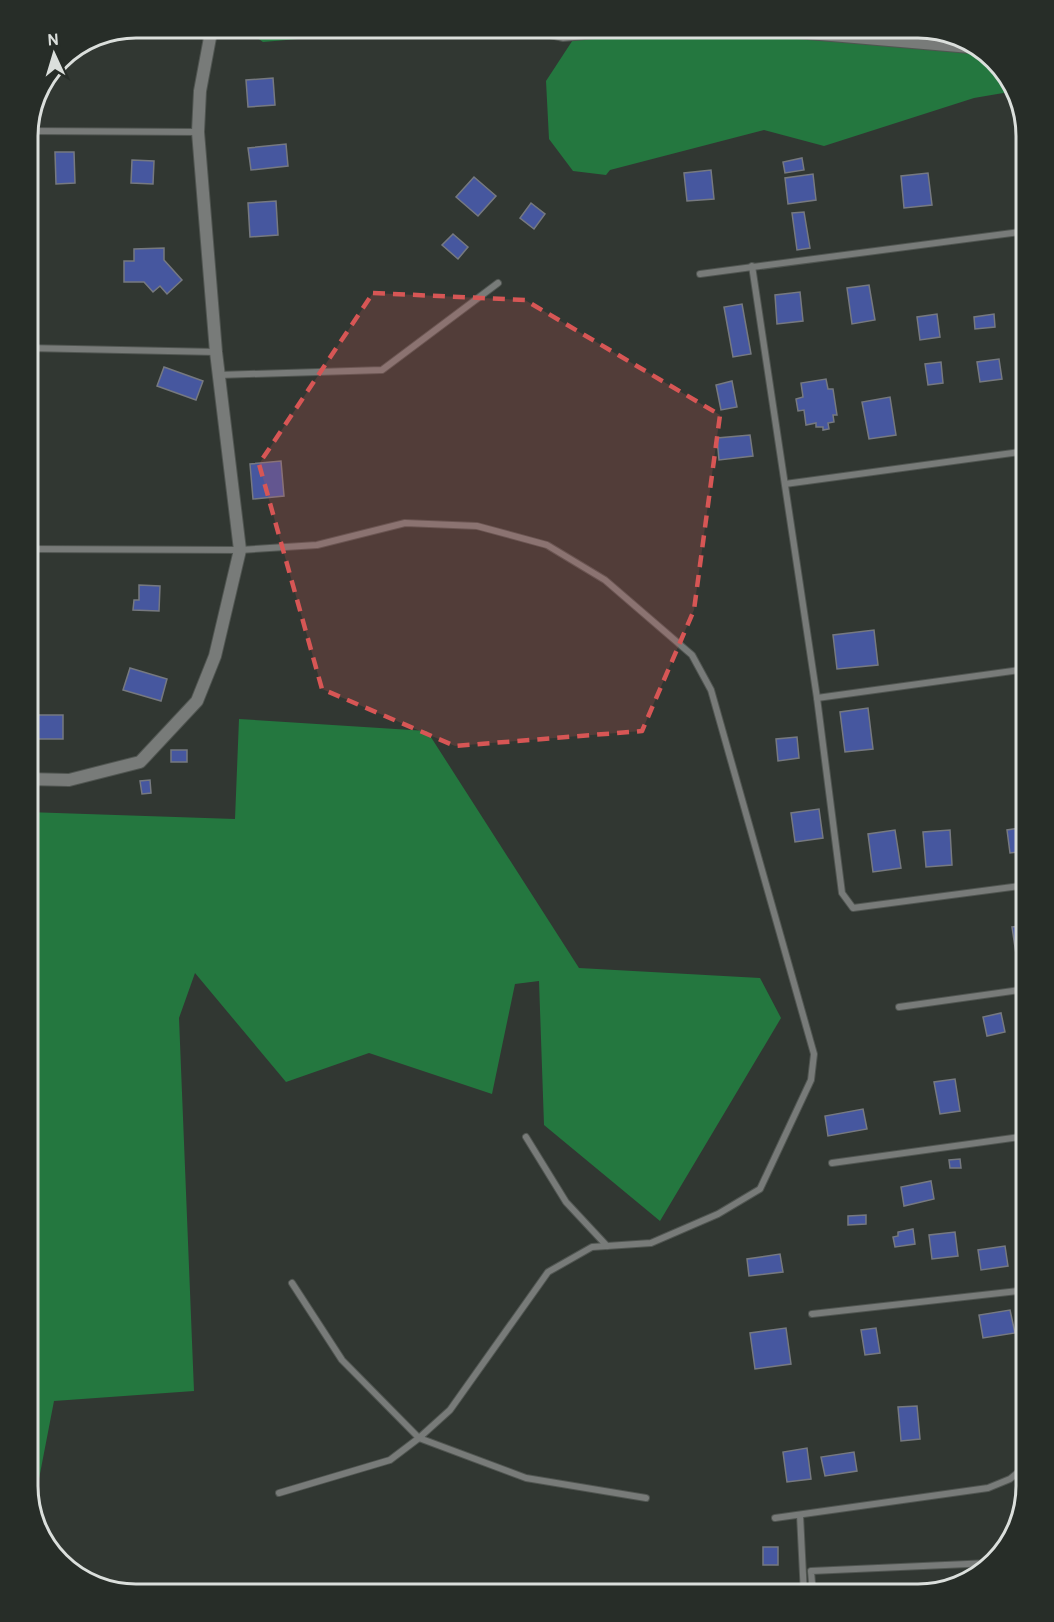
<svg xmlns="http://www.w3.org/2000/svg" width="1054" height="1622" font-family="Overpass,sans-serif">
<rect width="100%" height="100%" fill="#313732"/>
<g fill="#24773f">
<path d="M 241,27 L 438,27 L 263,42 Z"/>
<path d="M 578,27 L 925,27 L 979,45 L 1013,82 L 1015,91 L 974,98 L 824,146 L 764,130 L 610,170 L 606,175 L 573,171 L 549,139 L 546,81 L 580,29 Z"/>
<path d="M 239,719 L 427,731 L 579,968 L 760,978 L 781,1018 L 660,1221 L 544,1125 L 539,981 L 515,984 L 492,1094 L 369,1053 L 286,1082 L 195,973 L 179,1018 L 194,1391 L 54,1401 L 33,1510 L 27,1487 L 27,812 L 235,819 Z"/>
</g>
<g fill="#46579f" stroke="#767980" stroke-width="1.5">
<path d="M 273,78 L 275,105 L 248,107 L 246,80 Z"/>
<path d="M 286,144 L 288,166 L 251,170 L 248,148 Z"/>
<path d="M 37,147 L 38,172 L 27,172 L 27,148 Z"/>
<path d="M 55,152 L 74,152 L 75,183 L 56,184 Z"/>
<path d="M 802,158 L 804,170 L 785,173 L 783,162 Z"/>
<path d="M 132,160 L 154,161 L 153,184 L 131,183 Z"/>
<path d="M 711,170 L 714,199 L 687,201 L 684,173 Z"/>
<path d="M 928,173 L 932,205 L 904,208 L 901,176 Z"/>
<path d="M 813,174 L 816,200 L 788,204 L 785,178 Z"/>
<path d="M 474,177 L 496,196 L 478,216 L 456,197 Z"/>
<path d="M 276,201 L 278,235 L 250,237 L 248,203 Z"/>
<path d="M 531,203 L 545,214 L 534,229 L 520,218 Z"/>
<path d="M 804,212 L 810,248 L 797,250 L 792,213 Z"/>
<path d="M 453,234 L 468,247 L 458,259 L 442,245 Z"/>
<path d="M 164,248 L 164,260 L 182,280 L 167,294 L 160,286 L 153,292 L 144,282 L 124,282 L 124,261 L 134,261 L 134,249 Z"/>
<path d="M 869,285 L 875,320 L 852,324 L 847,288 Z"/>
<path d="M 800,292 L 803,321 L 777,324 L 775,295 Z"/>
<path d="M 742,304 L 751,354 L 733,357 L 724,307 Z"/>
<path d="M 1027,305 L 1027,328 L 1022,328 L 1019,306 Z"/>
<path d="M 937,314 L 940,337 L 920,340 L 917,317 Z"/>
<path d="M 994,314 L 995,327 L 975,329 L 974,317 Z"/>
<path d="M 999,359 L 1002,379 L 980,382 L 977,362 Z"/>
<path d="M 941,362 L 943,383 L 928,385 L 925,364 Z"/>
<path d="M 164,367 L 203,381 L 196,400 L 157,386 Z"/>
<path d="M 34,371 L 35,393 L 27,394 L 27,372 Z"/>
<path d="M 826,379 L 828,389 L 833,389 L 837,415 L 833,415 L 834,422 L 828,423 L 829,429 L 823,430 L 823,427 L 816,427 L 816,423 L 806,425 L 804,410 L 798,411 L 796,399 L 803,397 L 801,383 Z"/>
<path d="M 732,381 L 737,407 L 721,410 L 716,385 Z"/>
<path d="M 890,397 L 896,435 L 869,439 L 862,402 Z"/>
<path d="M 750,435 L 753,456 L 719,460 L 717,438 Z"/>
<rect x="27" y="459" width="5" height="29"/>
<path d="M 281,461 L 284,496 L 253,499 L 250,464 Z"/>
<path d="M 139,585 L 160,586 L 159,611 L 133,610 L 134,600 L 139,600 Z"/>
<path d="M 874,630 L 878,665 L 837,669 L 833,635 Z"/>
<path d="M 130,668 L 167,679 L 161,701 L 123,690 Z"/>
<path d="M 868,708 L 873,749 L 845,752 L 840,712 Z"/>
<path d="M 37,715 L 63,715 L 63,739 L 38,739 Z"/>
<path d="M 797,737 L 799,758 L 778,761 L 776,739 Z"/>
<rect x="171" y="750" width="16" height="12"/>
<path d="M 150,780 L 151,793 L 142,794 L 140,781 Z"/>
<path d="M 819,809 L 823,838 L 795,842 L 791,813 Z"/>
<path d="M 1027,827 L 1027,851 L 1010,853 L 1007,830 Z"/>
<path d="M 895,830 L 901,868 L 873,872 L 868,834 Z"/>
<path d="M 950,830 L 952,865 L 926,867 L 923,832 Z"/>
<path d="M 1027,925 L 1027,953 L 1016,954 L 1012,927 Z"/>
<path d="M 1001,1013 L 1005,1032 L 987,1036 L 983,1017 Z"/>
<path d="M 955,1079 L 960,1111 L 940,1114 L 934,1082 Z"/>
<path d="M 863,1109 L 867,1129 L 828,1136 L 825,1116 Z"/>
<path d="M 960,1159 L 961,1168 L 950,1168 L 949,1160 Z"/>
<path d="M 931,1181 L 934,1199 L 904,1206 L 901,1187 Z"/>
<path d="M 866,1215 L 866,1224 L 848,1225 L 848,1216 Z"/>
<path d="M 913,1229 L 915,1244 L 895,1247 L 893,1237 L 898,1236 L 898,1232 Z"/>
<path d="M 955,1232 L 958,1256 L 932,1259 L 929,1235 Z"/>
<path d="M 1005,1246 L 1008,1266 L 981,1270 L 978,1250 Z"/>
<path d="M 780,1254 L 783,1272 L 749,1276 L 747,1259 Z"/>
<path d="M 1010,1310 L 1015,1333 L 983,1338 L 979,1315 Z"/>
<path d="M 786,1328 L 791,1364 L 755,1369 L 750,1333 Z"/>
<path d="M 876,1328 L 880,1353 L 865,1355 L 861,1330 Z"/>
<path d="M 917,1406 L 920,1439 L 901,1441 L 898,1407 Z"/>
<path d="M 807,1448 L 811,1479 L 787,1482 L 783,1452 Z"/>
<path d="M 854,1452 L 857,1471 L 825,1476 L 821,1457 Z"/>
<rect x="763" y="1547" width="15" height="18"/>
</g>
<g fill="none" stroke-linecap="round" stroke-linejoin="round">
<defs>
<g id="service">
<path d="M 27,131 L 198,132"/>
<path d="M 752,266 L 817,698 L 842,893 L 853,908 L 1027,885"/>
<path d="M 700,274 L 1027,231"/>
<path d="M 27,348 L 216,352"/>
<path d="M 219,375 L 382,370 L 498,283"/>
<path d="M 785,484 L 1027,451"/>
<path d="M 27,549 L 240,550 L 317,545 L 405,523 L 477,526 L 547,545 L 605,580 L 692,655 L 711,690 L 814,1054 L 811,1080 L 760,1189 L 718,1214 L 651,1243 L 592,1247 L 548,1272 L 450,1410 L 419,1438 L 390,1460 L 279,1493"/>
<path d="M 817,698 L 1027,669"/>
<path d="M 899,1007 L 1027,989"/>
<path d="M 526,1137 L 566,1202 L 607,1246"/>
<path d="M 832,1163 L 1027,1136"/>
<path d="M 292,1283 L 342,1360 L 419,1438 L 526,1478 L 646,1498"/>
<path d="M 812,1314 L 1027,1290"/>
<path d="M 800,1515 L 804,1595"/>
<path d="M 775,1518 L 988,1488 L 1010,1479 L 1027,1465"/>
<path d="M 813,1595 L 811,1571 L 990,1563"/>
</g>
<g id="minor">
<path d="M 529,27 L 563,35 L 648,27"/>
<path d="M 694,27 L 785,31 L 982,48"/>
<path d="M 27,779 L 69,780 L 140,762 L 197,701 L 215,656 L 240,550 L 216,352 L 198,132 L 200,91 L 212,27"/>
</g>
</defs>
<use href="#service" stroke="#505551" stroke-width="8"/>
<use href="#minor" stroke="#505551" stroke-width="14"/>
<use href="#service" stroke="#787b79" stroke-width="6"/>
<use href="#minor" stroke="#787b79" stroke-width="12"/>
</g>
<path fill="#d75655" fill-opacity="0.2" stroke="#d75655" stroke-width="4.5" stroke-dasharray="12 8" stroke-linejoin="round" d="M 373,293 L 525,300 L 720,415 L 694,610 L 642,731 L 455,746 L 322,689 L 259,464 Z"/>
<path d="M0 0H1054V1622H0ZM136 38H918A98 98 0 0 1 1016 136V1486A98 98 0 0 1 918 1584H136A98 98 0 0 1 38 1486V136A98 98 0 0 1 136 38Z" fill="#272d28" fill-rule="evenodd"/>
<path fill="none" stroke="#dbdfdc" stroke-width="3" d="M136 38H918A98 98 0 0 1 1016 136V1486A98 98 0 0 1 918 1584H136A98 98 0 0 1 38 1486V136A98 98 0 0 1 136 38Z"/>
<g transform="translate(54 54) rotate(356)" stroke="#272d28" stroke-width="4.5" paint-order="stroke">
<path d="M0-4.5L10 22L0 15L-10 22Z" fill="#dbdfdc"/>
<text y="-9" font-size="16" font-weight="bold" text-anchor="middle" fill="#dbdfdc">N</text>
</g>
</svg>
